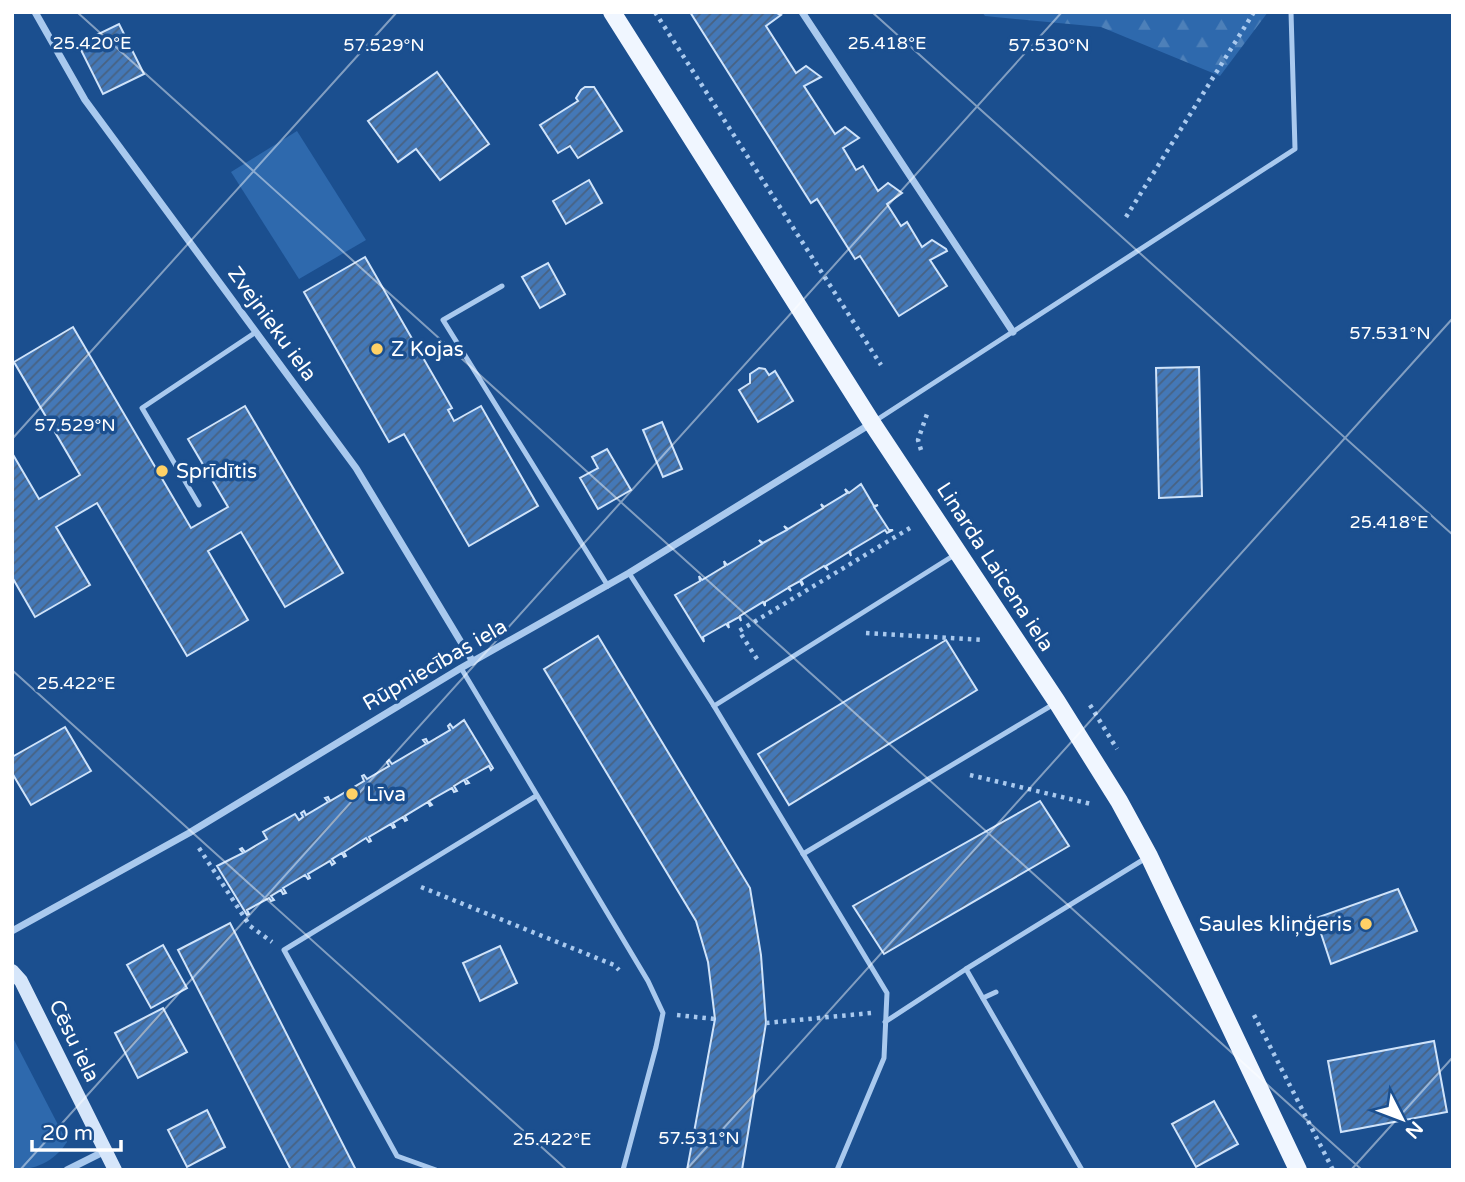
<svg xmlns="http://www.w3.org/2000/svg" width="1465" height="1182" font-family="'Varela Round',sans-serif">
<defs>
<pattern id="forest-firs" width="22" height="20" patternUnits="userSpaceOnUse" patternTransform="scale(1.75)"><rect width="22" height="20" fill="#2e69ad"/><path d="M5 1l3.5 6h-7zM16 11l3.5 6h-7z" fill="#4d80b9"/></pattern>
<pattern id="building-hatch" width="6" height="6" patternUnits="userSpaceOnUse" patternTransform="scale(1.75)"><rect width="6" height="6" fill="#4478b7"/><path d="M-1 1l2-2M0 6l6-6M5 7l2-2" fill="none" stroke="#486282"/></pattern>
</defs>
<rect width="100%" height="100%" fill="#1b4f8f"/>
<g fill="#2e69ad">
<path d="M 297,131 L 366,240 L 299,279 L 231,172 Z"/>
<path d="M 12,1036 L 67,1142 C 54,1162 35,1170 12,1170 Z"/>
</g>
<path fill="url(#forest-firs)" d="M 982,12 L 1268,12 L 1220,76 L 1101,27 L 985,16 Z"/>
<g fill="url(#building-hatch)" stroke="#cfe3fa" stroke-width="2">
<path d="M 690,12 L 775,12 L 781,15 L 766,26 L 796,73 L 806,66 L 821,77 L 804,86 L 835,134 L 845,127 L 859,138 L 843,148 L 856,170 L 863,166 L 878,191 L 888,183 L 902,193 L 887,204 L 901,226 L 907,222 L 922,247 L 932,240 L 946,249 L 947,251 L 930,260 L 947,286 L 899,316 L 860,256 L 855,259 L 817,199 L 811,203 Z"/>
<path d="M 119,24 L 144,74 L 103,94 L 78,44 Z"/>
<path d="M 437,72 L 489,144 L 440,180 L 416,149 L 398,162 L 368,121 Z"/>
<path d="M 585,87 L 594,87 L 622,131 L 578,158 L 570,146 L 558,153 L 540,125 L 578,101 L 576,98 L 581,90 Z"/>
<path d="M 589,180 L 602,203 L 566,224 L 553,201 Z"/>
<path d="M 365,257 L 452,408 L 448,410 L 454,421 L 481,406 L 538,506 L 469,546 L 404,434 L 389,442 L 304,292 Z"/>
<path d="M 548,263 L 565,294 L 540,308 L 522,277 Z"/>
<path d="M 73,327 L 191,528 L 228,507 L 188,439 L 245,406 L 343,573 L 285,607 L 241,532 L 208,551 L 248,620 L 187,656 L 97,503 L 56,527 L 90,585 L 35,617 L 12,577 L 12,453 L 39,499 L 80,475 L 14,362 Z"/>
<path d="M 1199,367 L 1202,496 L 1159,498 L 1156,368 Z"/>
<path d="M 759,368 L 765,369 L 769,375 L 775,371 L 793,401 L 758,422 L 739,390 L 750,383 L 750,374 Z"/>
<path d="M 662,422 L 682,469 L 663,477 L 643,430 Z"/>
<path d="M 607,449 L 631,490 L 598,509 L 580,478 L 598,468 L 592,457 Z"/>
<path d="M 861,484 L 874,506 L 878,505 L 874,507 L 889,530 L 893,530 L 887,533 L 885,530 L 850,551 L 851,556 L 849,552 L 826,566 L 828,570 L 824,566 L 801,580 L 803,584 L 802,585 L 800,581 L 789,587 L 791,591 L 788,588 L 765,602 L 765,606 L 763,602 L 740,616 L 741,621 L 739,617 L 728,623 L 729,628 L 726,624 L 703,637 L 704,642 L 675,595 L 700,581 L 699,576 L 702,580 L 725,566 L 724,561 L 727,565 L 762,544 L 759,540 L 763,543 L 787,530 L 784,526 L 788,529 L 823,508 L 821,504 L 824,507 L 847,493 L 845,489 L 849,493 Z"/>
<path d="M 598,636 L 750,888 L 761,955 L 766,1023 L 742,1170 L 687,1170 L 715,1019 L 708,962 L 696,921 L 544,669 Z"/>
<path d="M 946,640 L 977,690 L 789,805 L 758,754 Z"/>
<path d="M 464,720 L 493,768 L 491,770 L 489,766 L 466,779 L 469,783 L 466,784 L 464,780 L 454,786 L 457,791 L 454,792 L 452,788 L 429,801 L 432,805 L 430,806 L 428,802 L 405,816 L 407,820 L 405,821 L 403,817 L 393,823 L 395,827 L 393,828 L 391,824 L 369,837 L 371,841 L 369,842 L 366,838 L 344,852 L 346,856 L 344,857 L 342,853 L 332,859 L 335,863 L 332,865 L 330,861 L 308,874 L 310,878 L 308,879 L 305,875 L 283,888 L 286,893 L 283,894 L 281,890 L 271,896 L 274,900 L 271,901 L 269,898 L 247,910 L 249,914 L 247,915 L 217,866 L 243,853 L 240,849 L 242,848 L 245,852 L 267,839 L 263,832 L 295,814 L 299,820 L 303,817 L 301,813 L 304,811 L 306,815 L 328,802 L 325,798 L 328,797 L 330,801 L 364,781 L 362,776 L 364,775 L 367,779 L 389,766 L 387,762 L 389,760 L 392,764 L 426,744 L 423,740 L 426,739 L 428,743 L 450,730 L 448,726 L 450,724 L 453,728 Z"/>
<path d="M 65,727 L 91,771 L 31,805 L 12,773 L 12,757 Z"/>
<path d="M 1040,801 L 1069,846 L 884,954 L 853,906 Z"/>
<path d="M 1398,889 L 1417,931 L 1331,964 L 1316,918 Z"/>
<path d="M 230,923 L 356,1170 L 291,1170 L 178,950 Z"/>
<path d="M 163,945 L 187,988 L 151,1008 L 127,965 Z"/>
<path d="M 500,946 L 517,983 L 480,1001 L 463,963 Z"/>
<path d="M 163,1008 L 187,1052 L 138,1078 L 115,1033 Z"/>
<path d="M 1434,1041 L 1447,1112 L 1341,1132 L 1328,1061 Z"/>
<path d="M 1214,1101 L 1238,1144 L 1196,1167 L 1172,1124 Z"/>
<path d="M 207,1110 L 225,1147 L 187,1167 L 168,1130 Z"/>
</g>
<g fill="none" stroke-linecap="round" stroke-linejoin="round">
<g stroke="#a9c9ee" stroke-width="4.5" stroke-dasharray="3.5 5" stroke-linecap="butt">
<path d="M 655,12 L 881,365"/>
<path d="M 1126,217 L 1254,12"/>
<path d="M 921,450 L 918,440 L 927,414 L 925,410"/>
<path d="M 866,633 L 984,640"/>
<path d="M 757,659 L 739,631 L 910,528"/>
<path d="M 1090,705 L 1117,749"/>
<path d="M 970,775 L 1091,804"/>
<path d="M 199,848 L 250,926 L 272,942"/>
<path d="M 421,887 L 614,965 L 619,970"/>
<path d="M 677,1015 L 715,1019"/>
<path d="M 1254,1015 L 1333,1170"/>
<path d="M 766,1023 L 871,1013"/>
</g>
<g stroke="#a9c9ee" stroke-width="5">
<path d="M 502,286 L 443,320 L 608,586"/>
<path d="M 875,421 L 1295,149 L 1291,12"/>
<path d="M 199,505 L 142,408 L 256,332"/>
<path d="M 629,573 L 714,706 L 887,993 L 884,1058 L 837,1170"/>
<path d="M 461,668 L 648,981 L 663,1013 L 656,1047 L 623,1170"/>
<path d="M 714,706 L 956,554"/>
<path d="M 803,854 L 1054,704"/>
<path d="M 966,969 L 1082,1170"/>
<path d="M 983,998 L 996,992"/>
<path d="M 885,1022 L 966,969 L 1146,858"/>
<path d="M 436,1170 L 397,1156 L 284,950 L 536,796"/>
</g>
<g stroke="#a9c9ee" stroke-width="7">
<path d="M 35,12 L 85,100 L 356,468 L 473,662"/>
<path d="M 802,12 L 1013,332"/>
<path d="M 12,931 L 189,833 L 461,668 L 629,573 L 872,423"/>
<path d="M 67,1170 L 105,1151"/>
</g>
<path stroke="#d6e6fa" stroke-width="14" d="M 12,971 L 21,981 L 115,1170"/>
<path stroke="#f0f6ff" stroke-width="18" d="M 612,12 L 872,423 L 1057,702 L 1119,801 L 1149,856 L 1298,1170"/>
</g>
<path fill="none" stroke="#fff" stroke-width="2" stroke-opacity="0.45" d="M 77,12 L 1362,1170M 872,12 L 1453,535M 12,439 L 397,12M 12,670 L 567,1170M 20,1170 L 1062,12M 686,1170 L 1453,318M 1351,1170 L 1453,1057"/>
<g fill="#ffd166" stroke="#1b4f8f" stroke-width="2.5">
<circle cx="377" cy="349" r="7"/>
<circle cx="162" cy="471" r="7"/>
<circle cx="352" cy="794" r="7"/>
<circle cx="1366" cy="924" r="7"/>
</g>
<g text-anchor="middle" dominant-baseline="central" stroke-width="7" stroke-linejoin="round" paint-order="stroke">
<g font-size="21" fill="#fff" stroke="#1b4f8f">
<text transform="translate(272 324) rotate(54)">Zvejnieku iela</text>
<text transform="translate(995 567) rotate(57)">Linarda Laicena iela</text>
<text transform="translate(435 665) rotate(-30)">Rūpniecības iela</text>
<text transform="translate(74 1041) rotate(64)">Cēsu iela</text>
</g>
<g font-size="21" fill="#fff" stroke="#1b4f8f" text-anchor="start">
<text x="391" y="349">Z Kojas</text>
<text x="176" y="471">Sprīdītis</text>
<text x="366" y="794">Līva</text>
<text x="1352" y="924" text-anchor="end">Saules kliņģeris</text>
</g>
</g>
<g font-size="18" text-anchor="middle" fill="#fff" stroke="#1b4f8f" stroke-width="7" stroke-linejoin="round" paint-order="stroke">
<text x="92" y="49">25.420°E</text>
<text x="887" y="49">25.418°E</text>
<text x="384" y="51">57.529°N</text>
<text x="1049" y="51">57.530°N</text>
<text x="1390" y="339">57.531°N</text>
<text x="75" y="431">57.529°N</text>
<text x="1389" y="528">25.418°E</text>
<text x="76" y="689">25.422°E</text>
<text x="699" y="1144">57.531°N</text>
<text x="552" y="1145">25.422°E</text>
</g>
<rect width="1465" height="1182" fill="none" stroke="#ffffff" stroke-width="28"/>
<g transform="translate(1402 1119) rotate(132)" stroke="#1b4f8f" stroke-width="5" paint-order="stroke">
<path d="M0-5L12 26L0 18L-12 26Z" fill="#ffffff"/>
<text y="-10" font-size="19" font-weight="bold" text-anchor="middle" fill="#ffffff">N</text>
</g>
<path d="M32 1140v10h89v-10" fill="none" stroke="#ffffff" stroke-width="3.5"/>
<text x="42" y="1140" font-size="21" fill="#ffffff" stroke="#1b4f8f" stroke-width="5" paint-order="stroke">20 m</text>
</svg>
